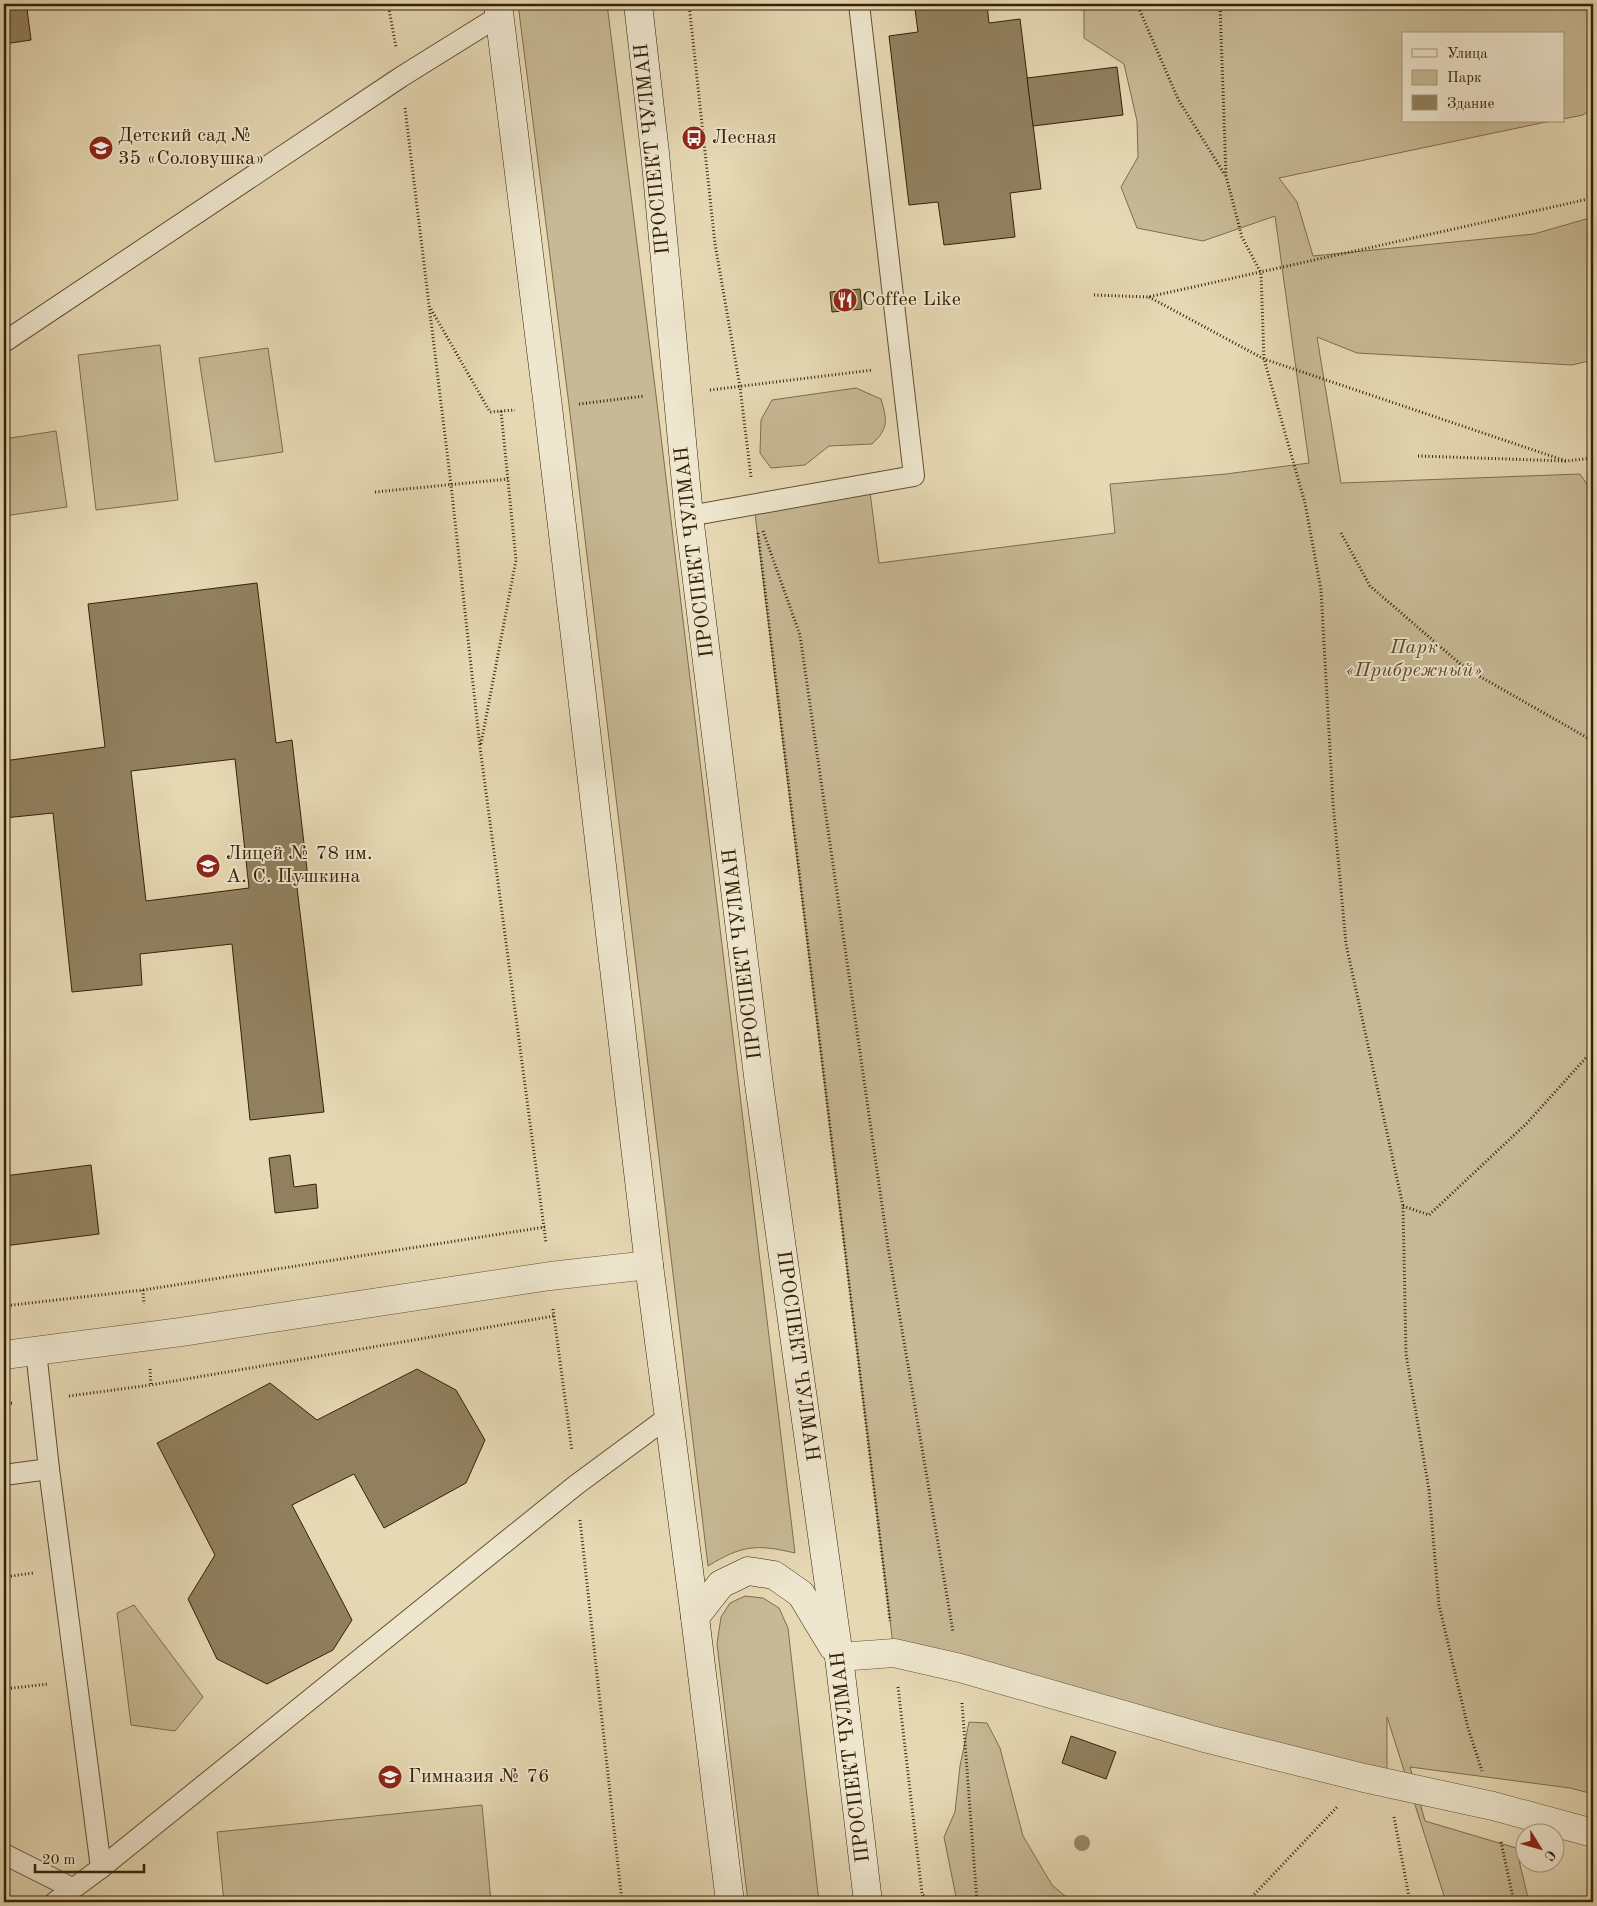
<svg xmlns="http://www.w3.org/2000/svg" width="1597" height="1906" font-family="'Old Standard TT',serif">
<rect width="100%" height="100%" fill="#e5d8b3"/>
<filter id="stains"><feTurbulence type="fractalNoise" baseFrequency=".004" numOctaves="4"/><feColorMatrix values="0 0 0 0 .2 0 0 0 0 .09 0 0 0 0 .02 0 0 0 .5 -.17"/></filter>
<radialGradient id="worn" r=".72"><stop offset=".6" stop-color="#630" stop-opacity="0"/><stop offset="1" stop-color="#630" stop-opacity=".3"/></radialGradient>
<g fill="#c7b995" stroke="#7e6d4d">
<path d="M 518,4 L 607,4 L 656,395 L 795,1553 C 757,1544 742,1545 708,1566 L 569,405 Z"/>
<path d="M 1084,4 L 1593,4 L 1593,108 L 1583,115 L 1563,119 L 1563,34 L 1403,34 L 1403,121 L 1551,121 L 1279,178 L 1297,202 L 1313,256 L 1534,234 L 1593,217 L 1593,360 L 1572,365 L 1357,353 L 1317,337 L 1341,483 L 1580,474 L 1593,493 L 1593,585 L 1591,594 L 1593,597 L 1593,1794 L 1570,1788 L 1410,1767 L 1425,1821 L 1516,1848 L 1529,1902 L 1446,1902 L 1387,1717 L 1387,1782 L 894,1653 L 754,505 L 869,484 L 879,563 L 1115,533 L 1110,484 L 1226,474 L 1309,463 L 1275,216 L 1203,241 L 1137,228 L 1121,187 L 1138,157 L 1137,121 L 1124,64 L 1084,38 Z"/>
<path d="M 160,345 L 178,500 L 96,510 L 78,355 Z"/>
<path d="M 268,348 L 283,452 L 215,462 L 199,358 Z"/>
<path d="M 856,388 L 881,399 C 887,420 889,428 872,444 L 829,446 L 805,465 L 771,468 L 760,453 L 761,420 L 772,400 Z"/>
<path d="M 56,431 L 67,507 L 4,516 L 4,439 Z"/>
<path d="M 745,1596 L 763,1598 L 779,1608 L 788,1628 L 819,1902 L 748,1902 L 717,1644 L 721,1617 L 730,1603 Z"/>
<path d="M 134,1605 L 203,1697 L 175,1731 L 131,1725 L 117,1613 Z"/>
<path d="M 969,1722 L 987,1723 L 1000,1748 L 1023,1836 L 1052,1885 L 1072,1902 L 957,1902 L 944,1837 L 955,1812 L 960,1766 Z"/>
<path d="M 482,1805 L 491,1902 L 224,1902 L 217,1832 Z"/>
</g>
<g fill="#91805f" stroke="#362105" fill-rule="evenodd">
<path d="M 4,4 L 67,4 L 27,9 L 31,40 L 4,44 Z"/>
<path d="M 954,4 L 987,4 L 989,23 L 1020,19 L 1041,189 L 1010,193 L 1015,237 L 944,245 L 938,202 L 909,205 L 889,36 L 918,32 L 915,9 Z"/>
<path d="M 1117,67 L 1123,115 L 1033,126 L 1027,78 Z"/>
<path d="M 860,289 L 862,309 L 832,312 L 830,292 Z"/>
<path d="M 257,583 L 276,743 L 292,740 L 308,878 L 296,879 L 324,1112 L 250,1120 L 232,944 L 140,954 L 142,985 L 72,992 L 53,813 L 4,818 L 4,761 L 105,747 L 88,604 ZM 235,759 L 249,888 L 146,901 L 131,771 Z"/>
<path d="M 290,1155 L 294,1187 L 316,1184 L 318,1208 L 275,1213 L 269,1158 Z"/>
<path d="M 91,1165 L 99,1234 L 4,1246 L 4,1176 Z"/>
<path d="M 417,1369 L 456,1390 L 485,1440 L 466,1483 L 384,1528 L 354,1474 L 292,1505 L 352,1620 L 333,1650 L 267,1684 L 217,1659 L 188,1599 L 215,1555 L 157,1443 L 270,1383 L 317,1420 Z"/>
<path d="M 4,1709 L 9,1755 L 4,1756 Z"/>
<path d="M 1071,1736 L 1116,1752 L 1106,1779 L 1062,1763 Z"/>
</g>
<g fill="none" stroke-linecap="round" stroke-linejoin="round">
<defs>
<g id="service">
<path d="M 4,342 L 401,77 L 499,16"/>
<path d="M 689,516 L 914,476 L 859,4"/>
<path d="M 36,1351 L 49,1469 L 101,1868"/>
<path d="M 4,1475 L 49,1469"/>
<path d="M 4,1854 L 72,1888"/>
<path d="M 55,1902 L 101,1868 L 576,1485 L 668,1417"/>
</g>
<g id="minor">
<path d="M 4,1355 L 181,1332 L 550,1276 L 649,1265"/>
<path d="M 839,1657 L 894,1653 L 960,1668 L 1208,1739 L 1364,1778 L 1493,1806 L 1593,1833"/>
</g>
<g id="secondary">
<path d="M 498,4 L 548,407 L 649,1265 L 695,1617 L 730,1902"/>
<path d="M 638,4 L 655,153 L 689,516 L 759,1084 L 839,1657 L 868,1902"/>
<path d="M 695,1617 L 721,1584 L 748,1571 L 774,1575 L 801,1594 L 833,1647"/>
</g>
</defs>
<use href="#service" stroke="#624f30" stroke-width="22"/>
<use href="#minor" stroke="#624f30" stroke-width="29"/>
<use href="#secondary" stroke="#362105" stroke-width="29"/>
<g stroke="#362105" stroke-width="3" stroke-dasharray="1 2.5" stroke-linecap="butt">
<path d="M 388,4 L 396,47"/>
<path d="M 689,4 L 715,244 L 740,387 L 751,477"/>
<path d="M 1137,4 L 1178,99 L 1225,175"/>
<path d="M 1220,4 L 1226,176 L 1242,237 L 1261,273 L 1264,359 L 1305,503 L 1321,590 L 1333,803 L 1346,944 L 1403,1206 L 1406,1354 L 1429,1490 L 1439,1605 L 1468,1728 L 1482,1771"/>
<path d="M 405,108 L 451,485 L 480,747 L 546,1243"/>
<path d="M 1094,295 L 1148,297 L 1593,198"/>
<path d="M 1149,297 L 1264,359 L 1566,461"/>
<path d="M 431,309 L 490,412 L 515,410"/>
<path d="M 710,390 L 873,370"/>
<path d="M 579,404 L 645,396"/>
<path d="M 1418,456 L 1566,461 L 1593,458"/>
<path d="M 375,492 L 508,479"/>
<path d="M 763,531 L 800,635 L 888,1247 L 953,1632"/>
<path d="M 758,533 L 890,1621"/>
<path d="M 1341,533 L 1370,586 L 1465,668 L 1593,741"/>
<path d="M 481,744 L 516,560 L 501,411"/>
<path d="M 1403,1206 L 1429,1215 L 1527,1123 L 1593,1050"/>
<path d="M 143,1290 L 144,1304"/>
<path d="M 4,1306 L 143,1290 L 545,1227"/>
<path d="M 553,1309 L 572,1451"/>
<path d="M 150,1369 L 151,1385"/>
<path d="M 69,1396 L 151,1385 L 554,1316"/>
<path d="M 4,1404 L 13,1403"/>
<path d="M 580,1520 L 622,1902"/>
<path d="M 4,1577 L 33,1573"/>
<path d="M 898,1687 L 923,1902"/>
<path d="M 4,1689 L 48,1684"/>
<path d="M 962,1703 L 977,1902"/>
<path d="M 1394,1817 L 1410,1902"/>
<path d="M 1501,1842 L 1514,1902"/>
<path d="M 923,1895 L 934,1902"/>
<path d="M 1247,1902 L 1338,1806"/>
</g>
<use href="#service" stroke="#eee6ce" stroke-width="20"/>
<use href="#minor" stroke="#eee6ce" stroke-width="28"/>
<use href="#secondary" stroke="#eee6ce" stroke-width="28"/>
</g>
<circle fill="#998867" cx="1082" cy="1843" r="8"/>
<defs>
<symbol id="bus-disc" viewBox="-11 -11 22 22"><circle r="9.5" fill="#8f2418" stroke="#eee6ce"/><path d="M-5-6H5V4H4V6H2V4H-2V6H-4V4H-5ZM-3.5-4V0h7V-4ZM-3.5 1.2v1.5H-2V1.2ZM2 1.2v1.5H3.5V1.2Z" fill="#fff"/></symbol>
<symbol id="school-disc" viewBox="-11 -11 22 22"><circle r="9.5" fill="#8f2418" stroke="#eee6ce"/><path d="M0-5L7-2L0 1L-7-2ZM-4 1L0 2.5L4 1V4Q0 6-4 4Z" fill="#fff"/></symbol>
<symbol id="restaurant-disc" viewBox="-11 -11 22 22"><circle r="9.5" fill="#8f2418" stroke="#eee6ce"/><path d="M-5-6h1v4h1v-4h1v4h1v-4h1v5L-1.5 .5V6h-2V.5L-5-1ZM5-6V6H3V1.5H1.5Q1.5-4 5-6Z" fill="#fff"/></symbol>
</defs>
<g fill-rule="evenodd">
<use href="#bus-disc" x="680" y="124" width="28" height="28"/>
<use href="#school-disc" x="87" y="134" width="28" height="28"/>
<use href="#restaurant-disc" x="831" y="286" width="28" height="28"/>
<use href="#school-disc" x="194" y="852" width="28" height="28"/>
<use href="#school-disc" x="376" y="1763" width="28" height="28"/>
</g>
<g text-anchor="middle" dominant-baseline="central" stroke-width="4" stroke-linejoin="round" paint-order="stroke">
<g font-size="20" fill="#362105" stroke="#eee6ce" text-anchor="start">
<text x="118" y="136">Детский сад №<tspan x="118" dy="23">35 «Соловушка»</tspan></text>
<text x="712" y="138">Лесная</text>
<text x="862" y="300">Coffee Like</text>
<text x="226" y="854">Лицей № 78 им.<tspan x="226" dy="23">А. С. Пушкина</tspan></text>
<text x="408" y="1777">Гимназия № 76</text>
</g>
<g font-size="20" fill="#362105" stroke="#eee6ce">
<text transform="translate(653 149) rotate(-96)">ПРОСПЕКТ ЧУЛМАН</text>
<text transform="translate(695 552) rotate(-97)">ПРОСПЕКТ ЧУЛМАН</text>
<text transform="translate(743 954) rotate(-97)">ПРОСПЕКТ ЧУЛМАН</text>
<text transform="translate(797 1356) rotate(82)">ПРОСПЕКТ ЧУЛМАН</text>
<text transform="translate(851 1757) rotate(-97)">ПРОСПЕКТ ЧУЛМАН</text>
</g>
<g font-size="20" font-style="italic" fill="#5a4729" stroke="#eee6ce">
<text x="1414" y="648">Парк<tspan x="1414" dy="23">«Прибрежный»</tspan></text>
</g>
</g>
<rect width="1597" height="1906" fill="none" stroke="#e5d8b3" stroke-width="20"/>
<rect x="5" y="5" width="1587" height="1896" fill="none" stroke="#362105" stroke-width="2.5"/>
<rect x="10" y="10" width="1577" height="1886" fill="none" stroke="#362105"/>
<rect x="1402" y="32" width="162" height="90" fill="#eee6ce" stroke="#a4977e"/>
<rect x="1412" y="49" width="25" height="8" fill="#eee6ce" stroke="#a4977e"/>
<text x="1447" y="58" font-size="15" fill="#362105">Улица</text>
<rect x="1412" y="70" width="25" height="15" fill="#c7b995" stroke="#a4977e"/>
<text x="1447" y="82" font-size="15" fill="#362105">Парк</text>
<rect x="1412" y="95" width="25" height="15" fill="#91805f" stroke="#a4977e"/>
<text x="1447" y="108" font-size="15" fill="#362105">Здание</text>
<g transform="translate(1540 1848) rotate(127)"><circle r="24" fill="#eee6ce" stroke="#a4977e"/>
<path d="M0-4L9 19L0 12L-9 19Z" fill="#8f2418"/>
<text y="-8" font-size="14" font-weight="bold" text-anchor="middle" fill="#362105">С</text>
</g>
<path d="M35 1864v8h109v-8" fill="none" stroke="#362105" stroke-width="2.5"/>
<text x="42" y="1864" font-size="15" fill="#362105" stroke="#eee6ce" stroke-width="4" paint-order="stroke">20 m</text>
<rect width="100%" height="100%" filter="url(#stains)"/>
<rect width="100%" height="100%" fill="url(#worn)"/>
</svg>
